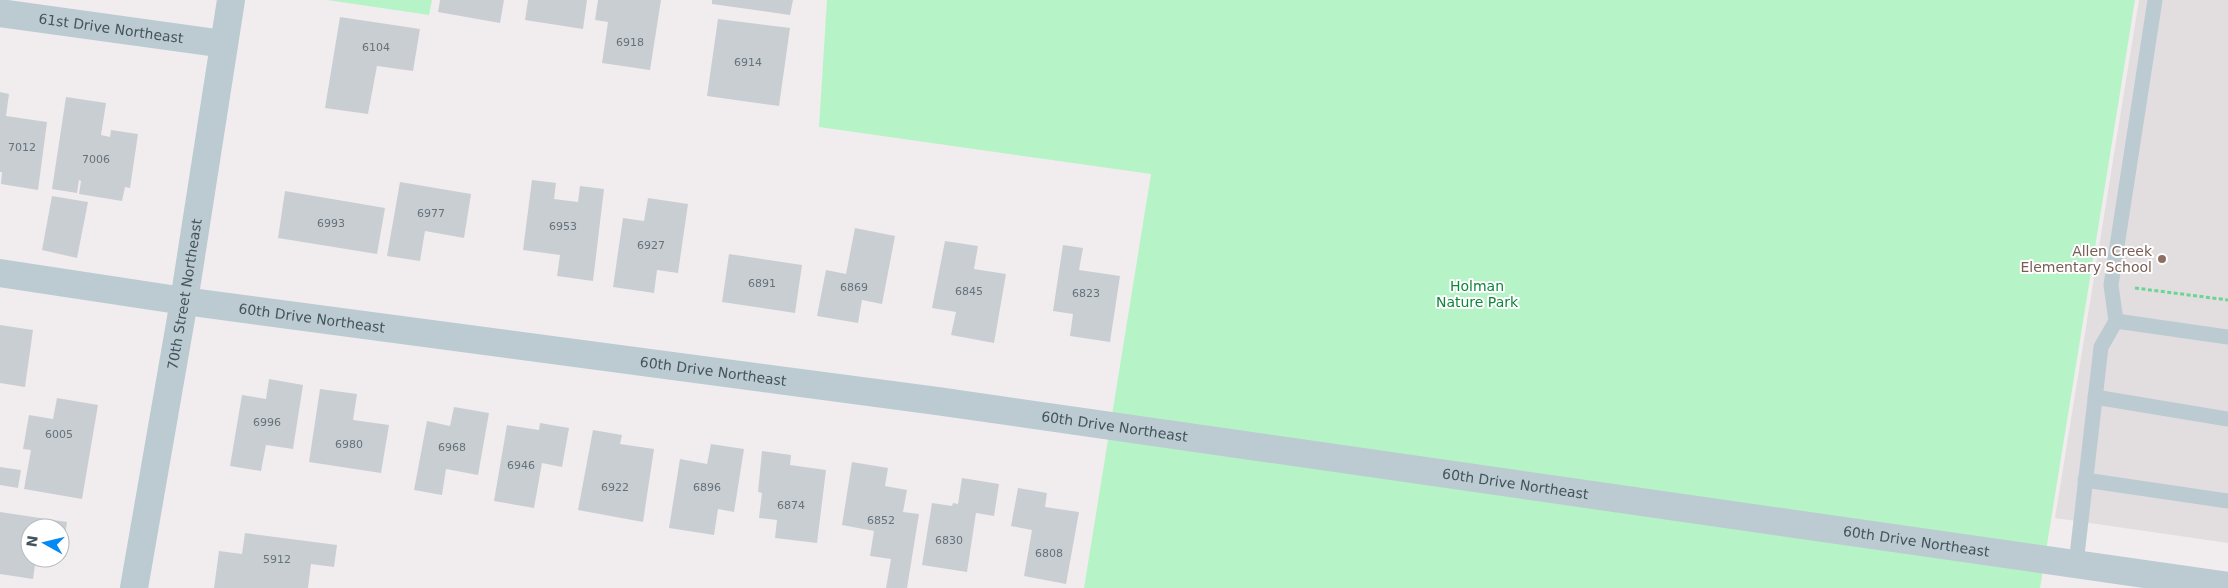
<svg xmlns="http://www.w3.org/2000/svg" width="2228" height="588" font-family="'DejaVu Sans',sans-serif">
<rect width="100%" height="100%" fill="#f1edee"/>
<path fill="#e2dee0" d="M 2139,0 L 2228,0 L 2228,543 L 2055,518 Z"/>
<g fill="#b6f4c7">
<path d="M 327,0 L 432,0 L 429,15 Z"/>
<path d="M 827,0 L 2135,0 L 2040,588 L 1084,588 L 1151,174 L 819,127 Z"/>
</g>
<g fill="#c9ced3">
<path d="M 440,0 L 504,0 L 500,23 L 438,12 Z"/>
<path d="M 528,0 L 587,0 L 583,29 L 525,20 Z"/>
<path d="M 598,0 L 661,0 L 650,70 L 602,63 L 608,22 L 595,20 Z"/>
<path d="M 712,0 L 793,0 L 790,15 L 712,4 Z"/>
<path d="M 340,17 L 420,29 L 413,71 L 377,66 L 368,114 L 325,108 Z"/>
<path d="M 718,19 L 790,28 L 779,106 L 707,96 Z"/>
<path d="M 0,92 L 9,94 L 6,116 L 47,122 L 38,190 L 1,184 L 2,172 L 0,172 Z"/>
<path d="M 66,97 L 106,103 L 101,135 L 110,137 L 111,130 L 138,134 L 130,188 L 125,187 L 122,201 L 79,194 L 81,181 L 79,180 L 77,193 L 52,189 Z"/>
<path d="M 532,180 L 556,183 L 554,199 L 578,202 L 580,186 L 604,189 L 593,281 L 557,276 L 560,255 L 523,250 Z"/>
<path d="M 400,182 L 471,194 L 464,238 L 425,231 L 420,261 L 387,256 Z"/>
<path d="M 285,191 L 385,208 L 377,254 L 278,238 Z"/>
<path d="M 52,196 L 88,202 L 77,258 L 42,250 Z"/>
<path d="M 648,198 L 688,204 L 678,273 L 657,270 L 654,293 L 613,287 L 623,218 L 644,221 Z"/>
<path d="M 855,228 L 895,236 L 882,304 L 862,300 L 858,323 L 817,316 L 826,270 L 846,274 Z"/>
<path d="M 945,241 L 978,246 L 974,269 L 1006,274 L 994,343 L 951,335 L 956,312 L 932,308 Z"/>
<path d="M 1063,245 L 1083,248 L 1079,270 L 1120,276 L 1110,342 L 1070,336 L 1073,314 L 1053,311 Z"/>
<path d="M 729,254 L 802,265 L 795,313 L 722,302 Z"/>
<path d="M 0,325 L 33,330 L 25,387 L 0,383 Z"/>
<path d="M 269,379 L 303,385 L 293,449 L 266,445 L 261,471 L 230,466 L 242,395 L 266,399 Z"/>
<path d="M 320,389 L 357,394 L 353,420 L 389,425 L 381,473 L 309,462 Z"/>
<path d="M 57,398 L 98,405 L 82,499 L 24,489 L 31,450 L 23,449 L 29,415 L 53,419 Z"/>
<path d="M 454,407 L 489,413 L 478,475 L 446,469 L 442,495 L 414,490 L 427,421 L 450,426 Z"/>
<path d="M 540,423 L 569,428 L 562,467 L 542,463 L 534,508 L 494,501 L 507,425 L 539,430 Z"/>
<path d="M 593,430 L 622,435 L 620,444 L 654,449 L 643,522 L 578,510 Z"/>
<path d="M 711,444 L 744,449 L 734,512 L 718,509 L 714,535 L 669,528 L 680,459 L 707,464 Z"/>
<path d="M 762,451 L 791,455 L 790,465 L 826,470 L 817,543 L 775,538 L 777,520 L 759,518 L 762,493 L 758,492 Z"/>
<path d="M 852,462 L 888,468 L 885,486 L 907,490 L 903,512 L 919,514 L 907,588 L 886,588 L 891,559 L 870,556 L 874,531 L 842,525 Z"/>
<path d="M 0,467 L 21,470 L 18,488 L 0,485 Z"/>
<path d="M 962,478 L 999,484 L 994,516 L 976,513 L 967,572 L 922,565 L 932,503 L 952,506 L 953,503 L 958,504 Z"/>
<path d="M 1018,488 L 1047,493 L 1045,507 L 1079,512 L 1066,584 L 1024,576 L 1032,530 L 1011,526 Z"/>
<path d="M 0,512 L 67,522 L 64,543 L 60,542 L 60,528 L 30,528 L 30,558 L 36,558 L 33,579 L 0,574 Z"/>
<path d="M 245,533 L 337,545 L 334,567 L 311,564 L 308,588 L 214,588 L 219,551 L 242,554 Z"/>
</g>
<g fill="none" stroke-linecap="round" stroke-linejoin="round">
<path stroke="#6bd594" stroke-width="3" stroke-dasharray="4 2.5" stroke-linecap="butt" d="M 2135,288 L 2228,300"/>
<g stroke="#bccbd2" stroke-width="15">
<path d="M 2116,321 L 2111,285 L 2155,0"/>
<path d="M 2095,397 L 2228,419"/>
<path d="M 2085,480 L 2228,501"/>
<path d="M 2076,564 L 2101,347 L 2116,321 L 2228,337"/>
</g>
<g stroke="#bccbd2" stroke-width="28">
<path id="s1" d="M 0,13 L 224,44"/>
<path id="s2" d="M 0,273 L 184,301 L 937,401 L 2228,586"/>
<path id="s3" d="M 134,588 L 184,301 L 231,0"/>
</g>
</g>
<circle fill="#8d6e63" stroke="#fff" stroke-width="2" cx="2162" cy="259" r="5"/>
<g text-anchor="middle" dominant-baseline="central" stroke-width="4" stroke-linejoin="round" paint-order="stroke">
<g font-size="11" fill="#65727a">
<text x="630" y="42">6918</text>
<text x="376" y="47">6104</text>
<text x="748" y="62">6914</text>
<text x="22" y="147">7012</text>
<text x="96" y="159">7006</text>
<text x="431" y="213">6977</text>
<text x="331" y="223">6993</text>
<text x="563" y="226">6953</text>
<text x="651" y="245">6927</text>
<text x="762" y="283">6891</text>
<text x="854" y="287">6869</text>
<text x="969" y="291">6845</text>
<text x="1086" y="293">6823</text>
<text x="267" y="422">6996</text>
<text x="59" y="434">6005</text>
<text x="349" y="444">6980</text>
<text x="452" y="447">6968</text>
<text x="521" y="465">6946</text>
<text x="615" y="487">6922</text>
<text x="707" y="487">6896</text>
<text x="791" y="505">6874</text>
<text x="881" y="520">6852</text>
<text x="949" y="540">6830</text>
<text x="1049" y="553">6808</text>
<text x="277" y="559">5912</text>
</g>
<g font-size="14" fill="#44545d" stroke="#fff">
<text stroke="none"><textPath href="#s1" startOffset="112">61st Drive Northeast</textPath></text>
<text stroke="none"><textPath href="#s3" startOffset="298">70th Street Northeast</textPath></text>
<text stroke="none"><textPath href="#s2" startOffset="315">60th Drive Northeast</textPath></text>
<text stroke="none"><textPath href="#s2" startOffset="720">60th Drive Northeast</textPath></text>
<text stroke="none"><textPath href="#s2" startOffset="1125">60th Drive Northeast</textPath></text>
<text stroke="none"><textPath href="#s2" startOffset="1530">60th Drive Northeast</textPath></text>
<text stroke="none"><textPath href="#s2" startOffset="1935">60th Drive Northeast</textPath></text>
</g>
<g font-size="14" fill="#785e54" stroke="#fff" text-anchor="end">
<text x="2152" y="251">Allen Creek<tspan x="2152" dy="16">Elementary School</tspan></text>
</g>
<g font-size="14" fill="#0c863b" stroke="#fff">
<text x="1477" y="286">Holman<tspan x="1477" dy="16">Nature Park</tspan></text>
</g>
</g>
<g transform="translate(45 543) rotate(278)"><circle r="24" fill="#ffffff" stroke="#b4bbbe"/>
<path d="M0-4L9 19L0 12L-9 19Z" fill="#0589f3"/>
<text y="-8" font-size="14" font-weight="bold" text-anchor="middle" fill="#44545d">N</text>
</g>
</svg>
